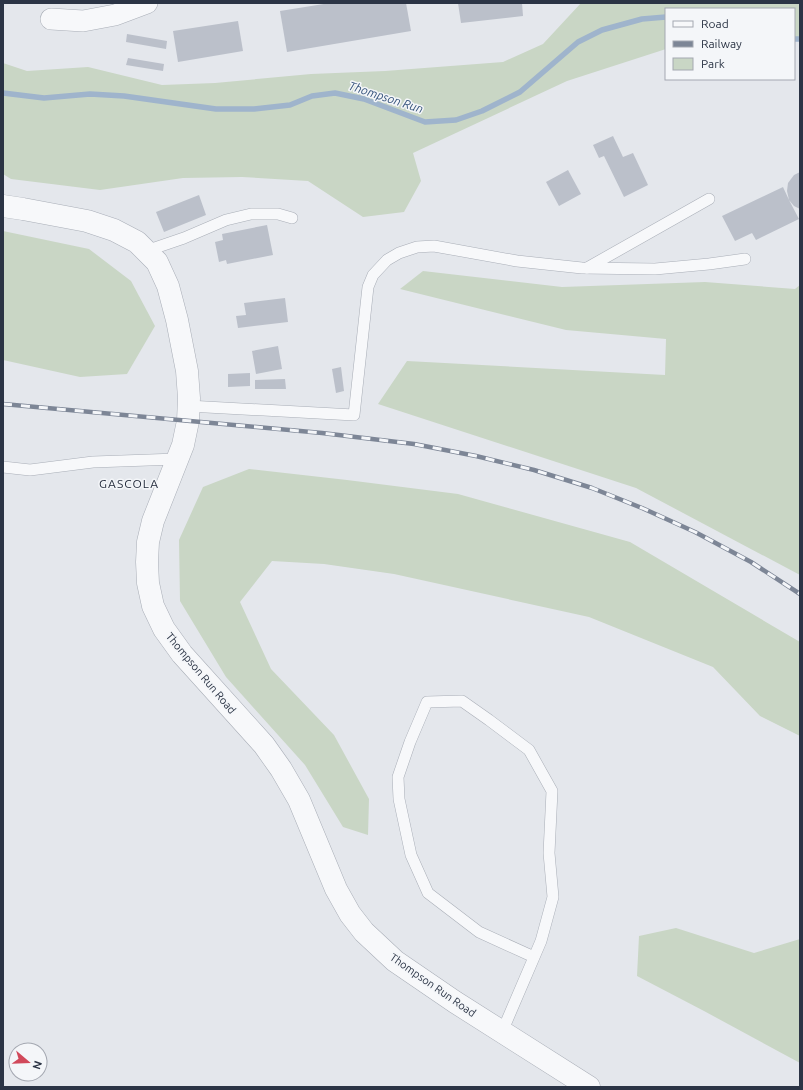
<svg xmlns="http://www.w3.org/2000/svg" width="803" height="1090" font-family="Ubuntu,sans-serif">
<rect width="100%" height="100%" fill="#e4e7ec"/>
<g fill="#c9d6c5">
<path d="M 581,3 L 800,3 L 800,40 L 794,40 L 794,9 L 666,9 L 666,49 L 567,81 L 413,153 L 421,181 L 404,212 L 363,217 L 308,181 L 242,177 L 183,178 L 100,190 L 11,179 L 3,174 L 3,63 L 27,71 L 88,67 L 162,85 L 215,83 L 311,74 L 385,71 L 503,62 L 543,44 Z"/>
<path d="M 3,231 L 89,249 L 131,281 L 155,326 L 127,374 L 80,377 L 3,360 Z"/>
<path d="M 423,271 L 562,287 L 705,282 L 795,289 L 800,285 L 800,575 L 636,488 L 378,404 L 407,361 L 665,375 L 666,339 L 566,330 L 400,289 Z"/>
<path d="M 249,469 L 347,480 L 458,494 L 630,542 L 800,642 L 800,736 L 760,716 L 713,667 L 589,617 L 394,574 L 324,564 L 272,561 L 240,602 L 271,669 L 334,735 L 369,799 L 368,835 L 343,827 L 305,765 L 226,677 L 180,601 L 179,540 L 203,487 Z"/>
<path d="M 676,928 L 754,953 L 800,939 L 800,1063 L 704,1011 L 637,976 L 639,936 Z"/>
</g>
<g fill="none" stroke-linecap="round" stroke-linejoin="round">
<g stroke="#9fb4cc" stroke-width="5.5">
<path d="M 794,39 L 800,39"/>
<path d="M 3,93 L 44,98 L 90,94 L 124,96 L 216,109 L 254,109 L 290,105 L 312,96 L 335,93 L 364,99 L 425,122 L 456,120 L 482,111 L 520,92 L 578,42 L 602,30 L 642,19 L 666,17"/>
</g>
</g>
<g fill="#bbc0ca">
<path d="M 330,3 L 406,3 L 411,31 L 287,52 L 280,11 Z"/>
<path d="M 458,3 L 522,3 L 523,16 L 461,23 Z"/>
<path d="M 238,21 L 243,51 L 178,62 L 173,31 Z"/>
<path d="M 127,34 L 167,41 L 166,49 L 126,42 Z"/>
<path d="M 128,58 L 164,64 L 163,71 L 126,65 Z"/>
<path d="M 613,136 L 623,157 L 633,153 L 648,185 L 624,197 L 604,156 L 599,158 L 593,145 Z"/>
<path d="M 568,170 L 581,194 L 559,206 L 546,182 Z"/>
<path d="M 800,172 L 800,209 L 794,206 L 789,200 L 799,219 L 756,240 L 752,233 L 735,241 L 722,216 L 783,187 L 789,200 L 787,191 L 788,183 L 794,175 Z"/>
<path d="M 199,195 L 206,215 L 164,232 L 156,212 Z"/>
<path d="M 267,225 L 273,255 L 227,264 L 226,260 L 219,262 L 215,242 L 223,240 L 222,234 Z"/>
<path d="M 285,298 L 288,322 L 238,328 L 236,316 L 246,315 L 244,303 Z"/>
<path d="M 278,346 L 282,369 L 256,374 L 252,351 Z"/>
<path d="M 341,367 L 344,391 L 336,393 L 332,369 Z"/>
<path d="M 250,373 L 250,386 L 228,387 L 228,374 Z"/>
<path d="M 285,379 L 286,389 L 255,389 L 255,380 Z"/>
</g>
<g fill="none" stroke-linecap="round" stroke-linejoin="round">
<defs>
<g id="service">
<path d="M 146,251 L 184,238 L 226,220 L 251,214 L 278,214 L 292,218"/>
<path d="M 587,268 L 709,199"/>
<path d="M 188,406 L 354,415 L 368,287 L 373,275 L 387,260 L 399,253 L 417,247 L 434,246 L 517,261 L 582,268 L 655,269 L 709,264 L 745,259"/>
<path d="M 3,467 L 30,470 L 93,462 L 177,459"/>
<path d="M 502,1032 L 541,941 L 553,897 L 549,853 L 552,791 L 529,750 L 489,720 L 462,701 L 427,702 L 410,742 L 398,777 L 399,799 L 411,855 L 428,893 L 479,932 L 534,957"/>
</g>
<path id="minor" d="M 51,19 L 83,21 L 115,15 L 147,3"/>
<path id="tertiary" d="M 3,206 L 23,209 L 87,221 L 114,230 L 137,242 L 157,262 L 168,286 L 177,320 L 187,371 L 189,398 L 188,421 L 183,445 L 153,521 L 148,542 L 147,562 L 148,583 L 153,606 L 164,629 L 182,654 L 264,745 L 281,769 L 299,800 L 336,889 L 350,914 L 364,932 L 395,961 L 455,1002 L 589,1087"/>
</defs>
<use href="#service" stroke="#a9aeb7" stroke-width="12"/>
<use href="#minor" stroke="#a9aeb7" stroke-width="22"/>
<use href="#tertiary" stroke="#a9aeb7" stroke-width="23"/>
<use href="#service" stroke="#f7f8fa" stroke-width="11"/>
<use href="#minor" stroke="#f7f8fa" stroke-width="21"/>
<use href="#tertiary" stroke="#f7f8fa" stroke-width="22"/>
<defs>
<path id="rail" d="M 3,404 L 322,433 L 414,444 L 476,456 L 534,470 L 592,488 L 642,508 L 695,532 L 751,562 L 800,594"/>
</defs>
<use href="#rail" stroke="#7d8696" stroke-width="4.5"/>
<use href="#rail" stroke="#f4f6f9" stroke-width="3" stroke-dasharray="9" stroke-linecap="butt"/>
</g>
<g text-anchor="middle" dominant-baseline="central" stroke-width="3" stroke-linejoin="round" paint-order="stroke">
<g font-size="11" fill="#2b3445" stroke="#f4f6f9">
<text transform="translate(201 673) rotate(50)">Thompson Run Road</text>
<text transform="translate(433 985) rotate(35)">Thompson Run Road</text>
</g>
<g font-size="12" font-style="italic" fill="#34527a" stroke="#f4f6f9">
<text transform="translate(386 97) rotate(18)">Thompson Run</text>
</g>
<g font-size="12" letter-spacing="1" fill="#1d2536" stroke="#f4f6f9">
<text x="129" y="483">GASCOLA</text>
</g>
</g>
<rect width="803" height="1090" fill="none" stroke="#2b3445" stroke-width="8"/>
<rect x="665" y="8" width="130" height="72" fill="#f4f6f9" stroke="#a4a8b1"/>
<rect x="673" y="21" width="20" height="6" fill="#f7f8fa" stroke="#a4a8b1"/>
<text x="701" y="28" font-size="12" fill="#2b3445">Road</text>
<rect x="673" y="41" width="20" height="6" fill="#7d8696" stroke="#a4a8b1"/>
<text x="701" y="48" font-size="12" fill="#2b3445">Railway</text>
<rect x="673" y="58" width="20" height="12" fill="#c9d6c5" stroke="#a4a8b1"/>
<text x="701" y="68" font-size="12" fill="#2b3445">Park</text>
<g transform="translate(28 1062) rotate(109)"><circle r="19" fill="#f4f6f9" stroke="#a4a8b1"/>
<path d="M0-3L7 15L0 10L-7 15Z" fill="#d1495b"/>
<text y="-6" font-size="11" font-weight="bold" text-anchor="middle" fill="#2b3445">N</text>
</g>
</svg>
